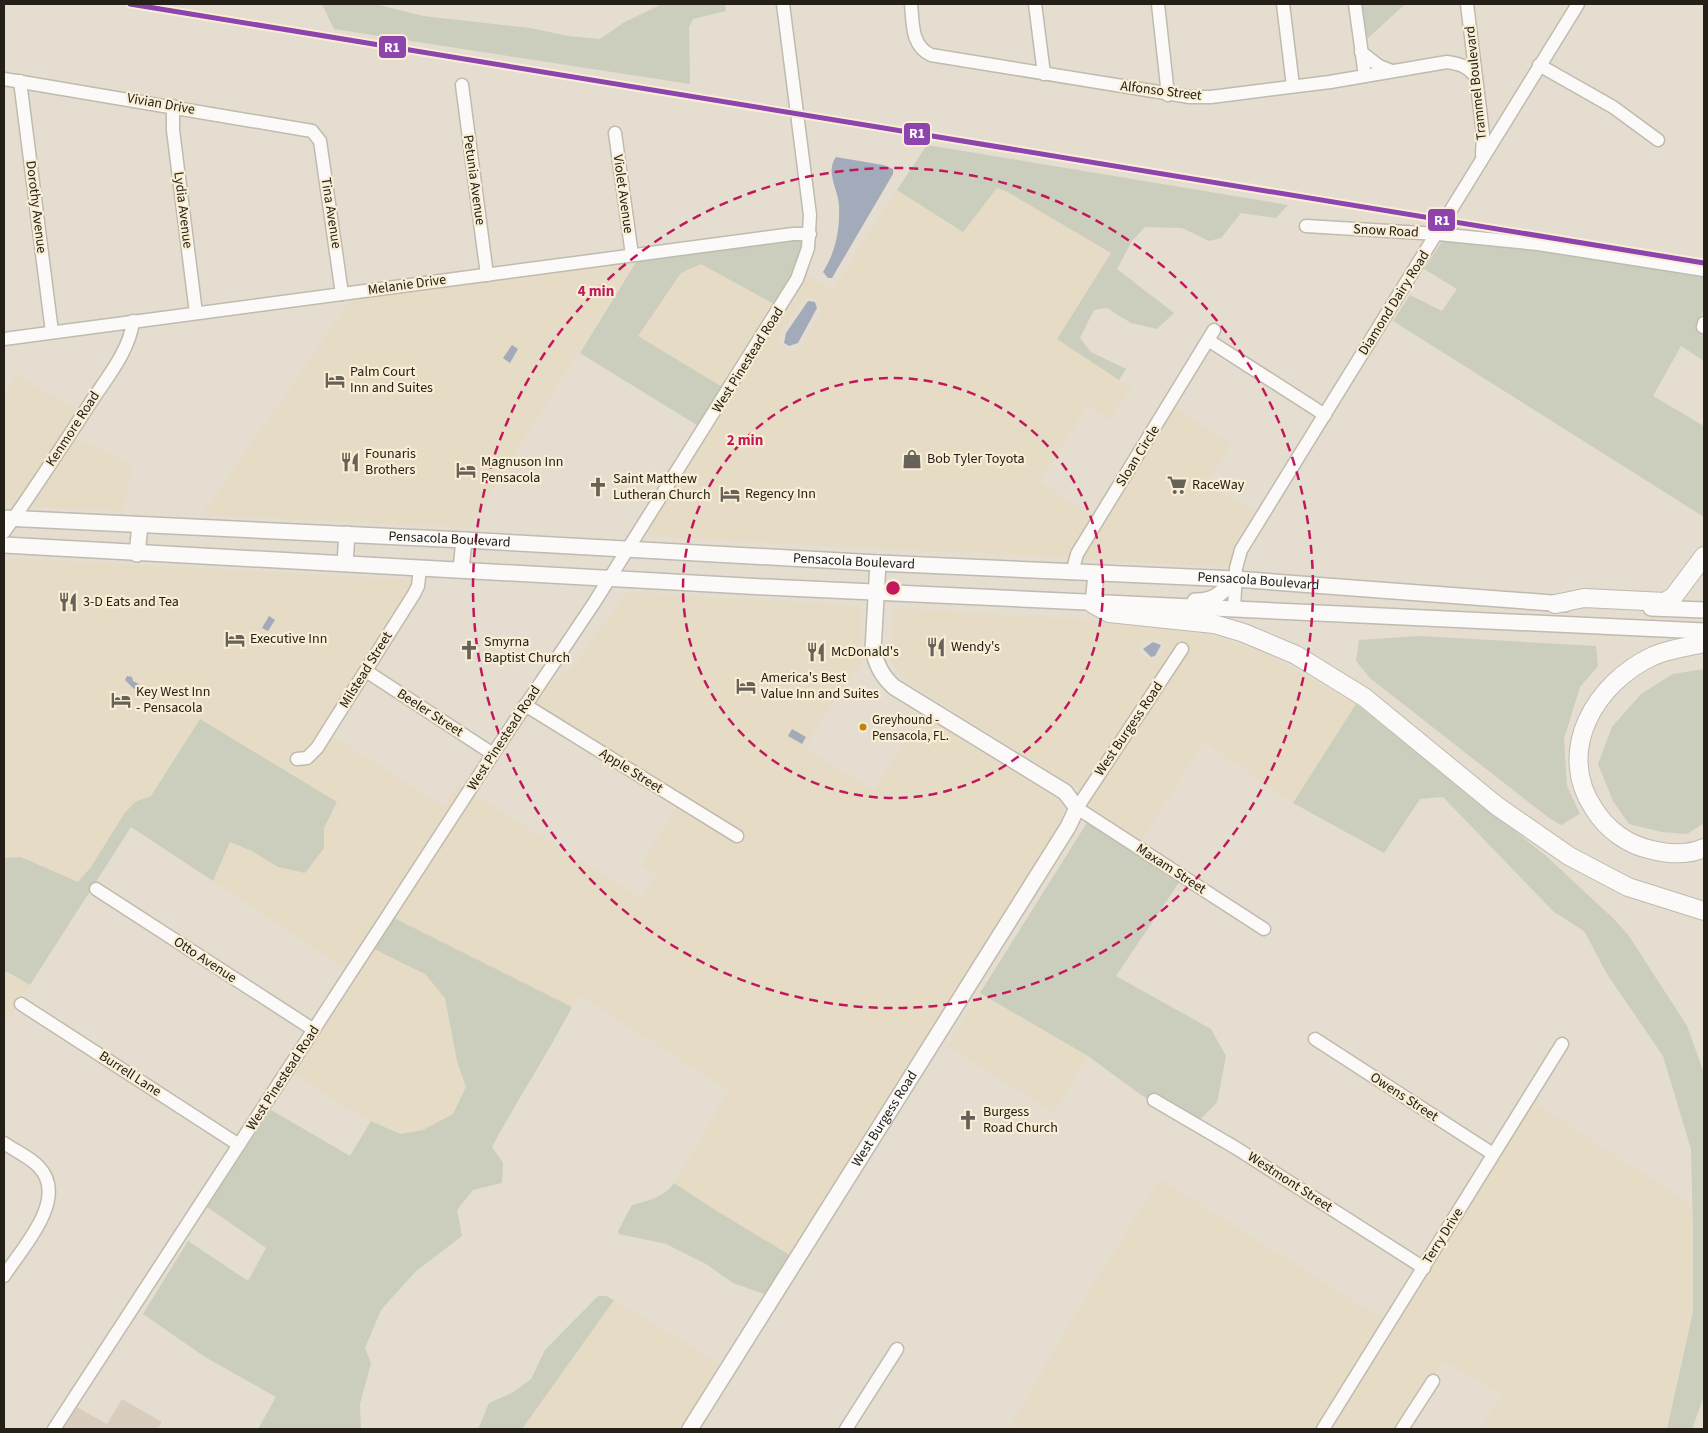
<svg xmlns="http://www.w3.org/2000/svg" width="1708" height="1433" font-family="'Source Sans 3',sans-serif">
<rect width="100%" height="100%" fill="#e4ddd0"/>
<g fill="#e6dbc4" fill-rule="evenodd">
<path d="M 997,188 L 1006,191 L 1111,253 L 1057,338 L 1131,387 L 1110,420 L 1087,405 L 1040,482 L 1094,518 L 1070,558 L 642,536 L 806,275 L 833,290 L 897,190 L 963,231 ZM 805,297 L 817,299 L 821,310 L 802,346 L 795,350 L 788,350 L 780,343 L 781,332 Z"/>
<path d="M 637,259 L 469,527 L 202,515 L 353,297 Z"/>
<path d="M 701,264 L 776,305 L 724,388 L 638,336 L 681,273 Z"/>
<path d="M 16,375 L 79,411 L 17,506 L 4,505 L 4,395 Z"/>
<path d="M 1173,407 L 1231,445 L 1207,482 L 1258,515 L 1231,567 L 1081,559 Z"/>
<path d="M 73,438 L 131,463 L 124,511 L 29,506 Z"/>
<path d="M 4,558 L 413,580 L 413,585 L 312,745 L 307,752 L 299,755 L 293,754 L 292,763 L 301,765 L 331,735 L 444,807 L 458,785 L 465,789 L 385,914 L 381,912 L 362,943 L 365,944 L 346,969 L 213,881 L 230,842 L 252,851 L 278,867 L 323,848 L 324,829 L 337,802 L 200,719 L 151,796 L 135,802 L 124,814 L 91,867 L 78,882 L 21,857 L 4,858 Z"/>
<path d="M 627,592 L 861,606 L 862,662 L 827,710 L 806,746 L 808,751 L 871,789 L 876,788 L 922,714 L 1058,800 L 1063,809 L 1059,827 L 791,1256 L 738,1223 L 716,1212 L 674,1183 L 729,1091 L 580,995 L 572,1007 L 394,918 L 473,794 L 642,899 L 657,876 L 641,866 L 678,805 L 739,842 L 743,835 L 532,704 L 538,695 L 576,664 Z"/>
<path d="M 893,608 L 1185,626 L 1271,656 L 1356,704 L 1293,803 L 1204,742 L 1139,843 L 1092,813 L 1094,810 L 1089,800 L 1188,648 L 1179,643 L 1082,791 L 906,681 L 891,662 ZM 1150,638 L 1162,641 L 1165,645 L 1164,650 L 1156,660 L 1149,660 L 1139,651 L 1141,644 Z"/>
<path d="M 374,949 L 425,974 L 445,998 L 457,1061 L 466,1087 L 453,1114 L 423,1130 L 399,1134 L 357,1114 L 294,1074 Z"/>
<path d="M 4,970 L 30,985 L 15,1004 L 17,1006 L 4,1026 Z"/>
<path d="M 980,993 L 1088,1056 L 1053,1112 L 947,1046 Z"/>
<path d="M 1532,1101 L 1692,1206 L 1693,1312 L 1667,1429 L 1480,1429 L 1502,1395 L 1444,1360 L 1434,1376 L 1431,1375 L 1396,1429 L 1343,1429 L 1333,1424 Z"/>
<path d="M 1160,1179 L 1385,1321 L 1317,1429 L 1015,1429 L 1012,1423 L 1085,1298 Z"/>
<path d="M 614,1300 L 722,1366 L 682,1429 L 522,1429 Z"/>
</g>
<path fill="#d9cdbe" d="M 122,1399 L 162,1422 L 157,1429 L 60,1429 L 75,1406 L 107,1424 Z"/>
<g fill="#cbcebd">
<path d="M 322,4 L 375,4 L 423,16 L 530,28 L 568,36 L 600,39 L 623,23 L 662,4 L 725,4 L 726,11 L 693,19 L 689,27 L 690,84 L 334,29 Z"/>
<path d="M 1360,4 L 1405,4 L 1365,41 Z"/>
<path d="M 927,145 L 1288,205 L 1276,218 L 1241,213 L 1221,238 L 1209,241 L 1182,228 L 1145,227 L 1132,241 L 1117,269 L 1174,313 L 1157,329 L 1131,323 L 1107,308 L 1094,310 L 1080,338 L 1091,352 L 1126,369 L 1119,380 L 1057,339 L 1111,253 L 1006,191 L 997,188 L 963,232 L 897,190 Z"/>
<path d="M 1448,232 L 1704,274 L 1704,309 L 1696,328 L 1704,332 L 1704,361 L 1681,346 L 1653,396 L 1704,426 L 1704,517 L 1393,321 L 1410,295 L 1442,311 L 1457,289 L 1424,269 Z"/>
<path d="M 804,238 L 797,267 L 776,305 L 701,264 L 681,273 L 638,336 L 724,388 L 700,427 L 580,353 L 638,259 Z"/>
<path d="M 1419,636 L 1596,646 L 1598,666 L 1580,687 L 1564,739 L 1567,786 L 1580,814 L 1561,825 L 1549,818 L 1371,679 L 1356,661 L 1359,640 Z"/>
<path d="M 1704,669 L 1704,823 L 1687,834 L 1662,832 L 1629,824 L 1613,801 L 1598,764 L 1612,727 L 1641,694 L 1673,674 Z"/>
<path d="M 1356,704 L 1545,855 L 1616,921 L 1629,936 L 1687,1026 L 1704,1073 L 1704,1396 L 1692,1429 L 1667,1429 L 1693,1312 L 1693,1233 L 1691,1149 L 1663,1056 L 1607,974 L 1584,931 L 1554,912 L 1443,797 L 1420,799 L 1384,853 L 1293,803 Z"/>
<path d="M 200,719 L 337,802 L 324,828 L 324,848 L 305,873 L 278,867 L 252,851 L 230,842 L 213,881 L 131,827 L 30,985 L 4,970 L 4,858 L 21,857 L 78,882 L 91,867 L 124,814 L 135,802 L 151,796 Z"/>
<path d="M 1088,821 L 1180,881 L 1116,976 L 1211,1029 L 1226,1056 L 1217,1102 L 1199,1121 L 1152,1094 L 1148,1100 L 1088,1056 L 980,993 Z"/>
<path d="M 394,918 L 572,1007 C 547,1055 517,1100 492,1147 L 503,1163 L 502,1183 L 473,1190 L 457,1210 L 462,1236 L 415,1272 L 381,1310 L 365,1348 L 371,1363 L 360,1404 L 361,1429 L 258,1429 L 276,1397 L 205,1357 L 143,1314 L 188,1241 L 248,1281 L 266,1248 L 207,1207 L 271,1110 L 350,1156 L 371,1121 L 400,1134 L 423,1130 L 453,1114 L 466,1087 L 457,1061 L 445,998 L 425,974 L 374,949 Z"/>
<path d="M 674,1183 C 712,1209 752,1232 791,1256 L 767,1295 L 733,1283 L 706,1264 L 666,1244 L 619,1234 L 618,1231 L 632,1205 C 647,1201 665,1197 674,1183 Z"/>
<path d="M 598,1296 L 606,1296 L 614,1300 L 522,1429 L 478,1429 L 489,1403 L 512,1393 L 531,1379 L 545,1350 Z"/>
</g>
<g fill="#a3abba">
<path d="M 836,157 L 883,165 L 893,169 L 893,174 L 832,278 L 828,278 L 823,272 C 836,251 840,230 839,205 C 838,189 825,172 836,157 Z"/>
<path d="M 808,301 L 815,302 L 817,308 L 798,343 L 789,346 L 784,343 L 786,333 Z"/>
<path d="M 512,345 L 518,349 L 510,363 L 503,358 Z"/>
<path d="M 269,616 L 275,620 L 268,631 L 262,628 Z"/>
<path d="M 1153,642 L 1161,645 L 1155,656 L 1151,657 L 1143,649 Z"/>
<path d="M 127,676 L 132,677 L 133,681 L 139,684 L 138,687 L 134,689 L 125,680 Z"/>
<path d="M 792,729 L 806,737 L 802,744 L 788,736 Z"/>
</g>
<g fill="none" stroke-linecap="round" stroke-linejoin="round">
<defs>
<g id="minor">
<path d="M 911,4 C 913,23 911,46 931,55 L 1190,97 L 1211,97 L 1330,82 L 1447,62 C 1460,64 1467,66 1475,76"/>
<path d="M 1035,4 L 1044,74"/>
<path d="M 1158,4 L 1168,95"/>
<path d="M 1283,4 L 1293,86"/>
<path d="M 1355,4 L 1365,76"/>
<path d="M 1467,4 L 1483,134 L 1482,155"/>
<path d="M 1361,52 L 1379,66 L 1392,71"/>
<path d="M 1539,65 L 1613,107 L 1658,140"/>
<path d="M 4,79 L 312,131 L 320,141 L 342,294"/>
<path d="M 20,81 L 52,332"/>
<path d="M 462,85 L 487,275"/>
<path d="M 173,106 L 173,130 L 196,313"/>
<path d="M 615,133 L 632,255"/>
<path d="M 1306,226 L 1438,234 L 1538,244 L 1704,270"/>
<path d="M 1703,327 L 1704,323"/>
<path d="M 4,339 L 793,234 L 810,234"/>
<path d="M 1208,340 L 1325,415"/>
<path d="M 4,532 C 34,490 61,448 89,405 C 105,380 130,351 133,321"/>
<path d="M 1072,573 L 1077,554 L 1214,330"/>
<path d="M 1234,610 L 1236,568 L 1241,550 L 1578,4"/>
<path d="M 1182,649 L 1077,808 L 1264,929"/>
<path d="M 366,671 L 493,754"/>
<path d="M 525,705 L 737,836"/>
<path d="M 297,759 L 307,758 L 317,748 L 414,594 L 418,586 L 420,568"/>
<path d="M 96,889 L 314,1030"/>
<path d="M 21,1004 L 239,1145"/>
<path d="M 1315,1039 L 1493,1154"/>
<path d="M 1154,1100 L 1236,1148 L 1424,1268"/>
<path d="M 4,1143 C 15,1151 30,1157 39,1167 C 69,1199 22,1248 4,1276"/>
<path d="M 54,1429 L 493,754 L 594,603 L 797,279 L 808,248 L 810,215 L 783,4"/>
<path d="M 846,1429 L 897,1349"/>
<path d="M 1323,1429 L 1562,1044"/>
<path d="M 1402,1429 L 1433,1381"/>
</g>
<g id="major">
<path id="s1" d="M 4,518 L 464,540 L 878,563 L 1235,579 L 1565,604"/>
<path d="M 4,545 L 766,587 L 1704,631"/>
<path d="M 137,554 L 140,525"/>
<path d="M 345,563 L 347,534"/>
<path d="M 461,569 L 464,540"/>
<path d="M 1195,601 C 1215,602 1222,592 1235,579"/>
<path d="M 1093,604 L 1096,574"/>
<path d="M 1651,608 L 1704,610"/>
<path id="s2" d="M 690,1429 L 1068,827 L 1077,808 L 1065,792 L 894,687 C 882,676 877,666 873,650 L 878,563"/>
</g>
<g id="highway">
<path d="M 1093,604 L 1109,613 L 1214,624 L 1244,633 L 1296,655 L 1364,697 L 1497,806 L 1569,856 L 1628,887 L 1704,911"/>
<path d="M 1555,604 L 1584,598 L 1665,602 L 1674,596 L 1704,556"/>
<path d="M 1704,643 C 1687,647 1669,649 1653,656 C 1595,683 1555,751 1594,809 C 1607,830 1628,845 1652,850 C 1668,854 1688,855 1704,848"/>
</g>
</defs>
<use href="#minor" stroke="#c0baaf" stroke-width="15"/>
<use href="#major" stroke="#c0baaf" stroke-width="18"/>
<use href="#highway" stroke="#c0baaf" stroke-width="20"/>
<use href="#minor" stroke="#fbfaf8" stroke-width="12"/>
<use href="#major" stroke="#fbfaf8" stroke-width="15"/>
<use href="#highway" stroke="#fbfaf8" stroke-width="18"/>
<defs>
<path id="rail-1" d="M 130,4 L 1704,263"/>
</defs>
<use href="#rail-1" stroke="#f9eed5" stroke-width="9"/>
<use href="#rail-1" stroke="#8e44ad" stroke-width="5"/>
</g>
<g fill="none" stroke="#c2185b" stroke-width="2.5" stroke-dasharray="9 6">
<circle cx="893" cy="588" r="210"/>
<circle cx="893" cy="588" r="420"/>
</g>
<defs>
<symbol id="hotel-bare" viewBox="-9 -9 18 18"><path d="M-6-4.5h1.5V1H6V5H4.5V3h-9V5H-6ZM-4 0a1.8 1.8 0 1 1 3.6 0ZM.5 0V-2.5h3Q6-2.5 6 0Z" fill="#676258" stroke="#f9eed5" stroke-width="2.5" paint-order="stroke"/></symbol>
<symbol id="shop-bare" viewBox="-9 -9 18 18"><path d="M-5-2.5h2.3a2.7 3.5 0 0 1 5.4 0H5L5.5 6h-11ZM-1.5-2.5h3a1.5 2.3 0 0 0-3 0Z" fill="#676258" stroke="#f9eed5" stroke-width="2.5" paint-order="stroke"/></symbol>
<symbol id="restaurant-bare" viewBox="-9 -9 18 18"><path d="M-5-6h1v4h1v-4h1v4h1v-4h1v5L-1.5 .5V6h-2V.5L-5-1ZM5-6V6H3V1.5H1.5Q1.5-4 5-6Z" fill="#676258" stroke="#f9eed5" stroke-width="2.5" paint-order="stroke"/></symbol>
<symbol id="supermarket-bare" viewBox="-9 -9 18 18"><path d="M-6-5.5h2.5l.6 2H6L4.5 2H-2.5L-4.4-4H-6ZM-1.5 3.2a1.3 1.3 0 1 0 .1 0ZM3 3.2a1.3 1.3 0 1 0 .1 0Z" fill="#676258" stroke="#f9eed5" stroke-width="2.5" paint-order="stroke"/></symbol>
<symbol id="church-bare" viewBox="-9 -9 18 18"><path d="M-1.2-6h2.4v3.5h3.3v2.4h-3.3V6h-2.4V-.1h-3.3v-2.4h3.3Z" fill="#676258" stroke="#f9eed5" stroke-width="2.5" paint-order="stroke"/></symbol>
</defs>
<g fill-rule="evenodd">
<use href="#hotel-bare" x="321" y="366" width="28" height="28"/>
<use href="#shop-bare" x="898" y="445" width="28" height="28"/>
<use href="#restaurant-bare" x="336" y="448" width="28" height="28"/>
<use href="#hotel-bare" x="452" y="456" width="28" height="28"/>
<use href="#supermarket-bare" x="1163" y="471" width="28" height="28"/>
<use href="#church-bare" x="584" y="473" width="28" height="28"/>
<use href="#hotel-bare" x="716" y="480" width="28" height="28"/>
<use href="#restaurant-bare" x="54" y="588" width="28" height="28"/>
<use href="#hotel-bare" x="221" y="625" width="28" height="28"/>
<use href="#restaurant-bare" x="922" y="633" width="28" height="28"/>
<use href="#church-bare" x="455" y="636" width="28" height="28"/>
<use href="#restaurant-bare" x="802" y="638" width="28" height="28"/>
<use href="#hotel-bare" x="732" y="672" width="28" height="28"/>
<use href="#hotel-bare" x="107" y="686" width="28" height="28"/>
<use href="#church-bare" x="954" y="1106" width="28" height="28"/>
</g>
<circle fill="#c28406" stroke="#f9eed5" stroke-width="2" cx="863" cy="727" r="4.5"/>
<g text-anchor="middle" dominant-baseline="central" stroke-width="4.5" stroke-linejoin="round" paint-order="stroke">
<g font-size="13" fill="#242017" stroke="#f9eed5" text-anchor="start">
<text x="872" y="720">Greyhound -<tspan x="872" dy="16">Pensacola, FL.</tspan></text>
</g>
<g font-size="14" fill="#242017" stroke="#f9eed5">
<text transform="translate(1476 83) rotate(-96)">Trammel Boulevard</text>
<text transform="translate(1161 91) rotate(7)">Alfonso Street</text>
<text transform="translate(161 104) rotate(10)">Vivian Drive</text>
<text transform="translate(474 180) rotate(82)">Petunia Avenue</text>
<text transform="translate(623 194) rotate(82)">Violet Avenue</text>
<text transform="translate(36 207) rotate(83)">Dorothy Avenue</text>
<text transform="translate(183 210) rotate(83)">Lydia Avenue</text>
<text transform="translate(331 213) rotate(81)">Tina Avenue</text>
<text transform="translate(1386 231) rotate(3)">Snow Road</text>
<text transform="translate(407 285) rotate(-8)">Melanie Drive</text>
<text transform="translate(1394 303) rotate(-58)">Diamond Dairy Road</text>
<text transform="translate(748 360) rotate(-58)">West Pinestead Road</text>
<text transform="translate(73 429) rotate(-57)">Kenmore Road</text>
<text transform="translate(1138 456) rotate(-58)">Sloan Circle</text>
<text stroke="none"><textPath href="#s1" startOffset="446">Pensacola Boulevard</textPath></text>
<text stroke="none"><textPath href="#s1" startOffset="851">Pensacola Boulevard</textPath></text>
<text stroke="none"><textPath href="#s1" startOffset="1256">Pensacola Boulevard</textPath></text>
<text transform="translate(366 670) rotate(-58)">Milstead Street</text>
<text transform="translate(430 713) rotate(33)">Beeler Street</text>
<text transform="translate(1129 729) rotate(-56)">West Burgess Road</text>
<text transform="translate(504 738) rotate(-57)">West Pinestead Road</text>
<text transform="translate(631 771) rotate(32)">Apple Street</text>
<text transform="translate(1171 869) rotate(33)">Maxam Street</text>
<text transform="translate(205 960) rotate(33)">Otto Avenue</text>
<text transform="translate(130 1074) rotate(33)">Burrell Lane</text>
<text transform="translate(283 1078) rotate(-57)">West Pinestead Road</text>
<text transform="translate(1404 1097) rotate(33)">Owens Street</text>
<text stroke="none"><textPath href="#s2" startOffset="366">West Burgess Road</textPath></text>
<text transform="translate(1290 1182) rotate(33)">Westmont Street</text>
<text transform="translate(1443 1236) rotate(-58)">Terry Drive</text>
</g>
<g font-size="14" fill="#242017" stroke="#f9eed5" text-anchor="start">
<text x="350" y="372">Palm Court<tspan x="350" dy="16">Inn and Suites</tspan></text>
<text x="365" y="454">Founaris<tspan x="365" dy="16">Brothers</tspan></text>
<text x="927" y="459">Bob Tyler Toyota</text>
<text x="481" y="462">Magnuson Inn<tspan x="481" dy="16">Pensacola</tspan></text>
<text x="613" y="479">Saint Matthew<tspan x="613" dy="16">Lutheran Church</tspan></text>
<text x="1192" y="485">RaceWay</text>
<text x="745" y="494">Regency Inn</text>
<text x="83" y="602">3-D Eats and Tea</text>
<text x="250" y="639">Executive Inn</text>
<text x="484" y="642">Smyrna<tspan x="484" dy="16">Baptist Church</tspan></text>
<text x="951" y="647">Wendy's</text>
<text x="831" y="652">McDonald's</text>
<text x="761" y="678">America's Best<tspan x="761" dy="16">Value Inn and Suites</tspan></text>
<text x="136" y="692">Key West Inn<tspan x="136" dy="16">- Pensacola</tspan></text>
<text x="983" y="1112">Burgess<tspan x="983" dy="16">Road Church</tspan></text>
</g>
</g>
<circle cx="893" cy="588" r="8" fill="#c2185b" stroke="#f9eed5" stroke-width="2.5"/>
<g font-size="15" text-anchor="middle" font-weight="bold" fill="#c2185b" stroke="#f9eed5" stroke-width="4.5" stroke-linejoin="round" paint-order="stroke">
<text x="596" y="296">4 min</text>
<text x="745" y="445">2 min</text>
</g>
<g stroke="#f9eed5" stroke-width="2">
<rect x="378" y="35" width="29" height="24" rx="5" fill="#8e44ad"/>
<rect x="903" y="122" width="28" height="24" rx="5" fill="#8e44ad"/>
<rect x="1427" y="208" width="29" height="24" rx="5" fill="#8e44ad"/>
</g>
<g font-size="14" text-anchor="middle" font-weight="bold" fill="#fff">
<text x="392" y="52">R1</text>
<text x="917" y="138">R1</text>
<text x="1442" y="225">R1</text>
</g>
<rect width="1708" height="1433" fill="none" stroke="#242017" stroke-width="10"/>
</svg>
